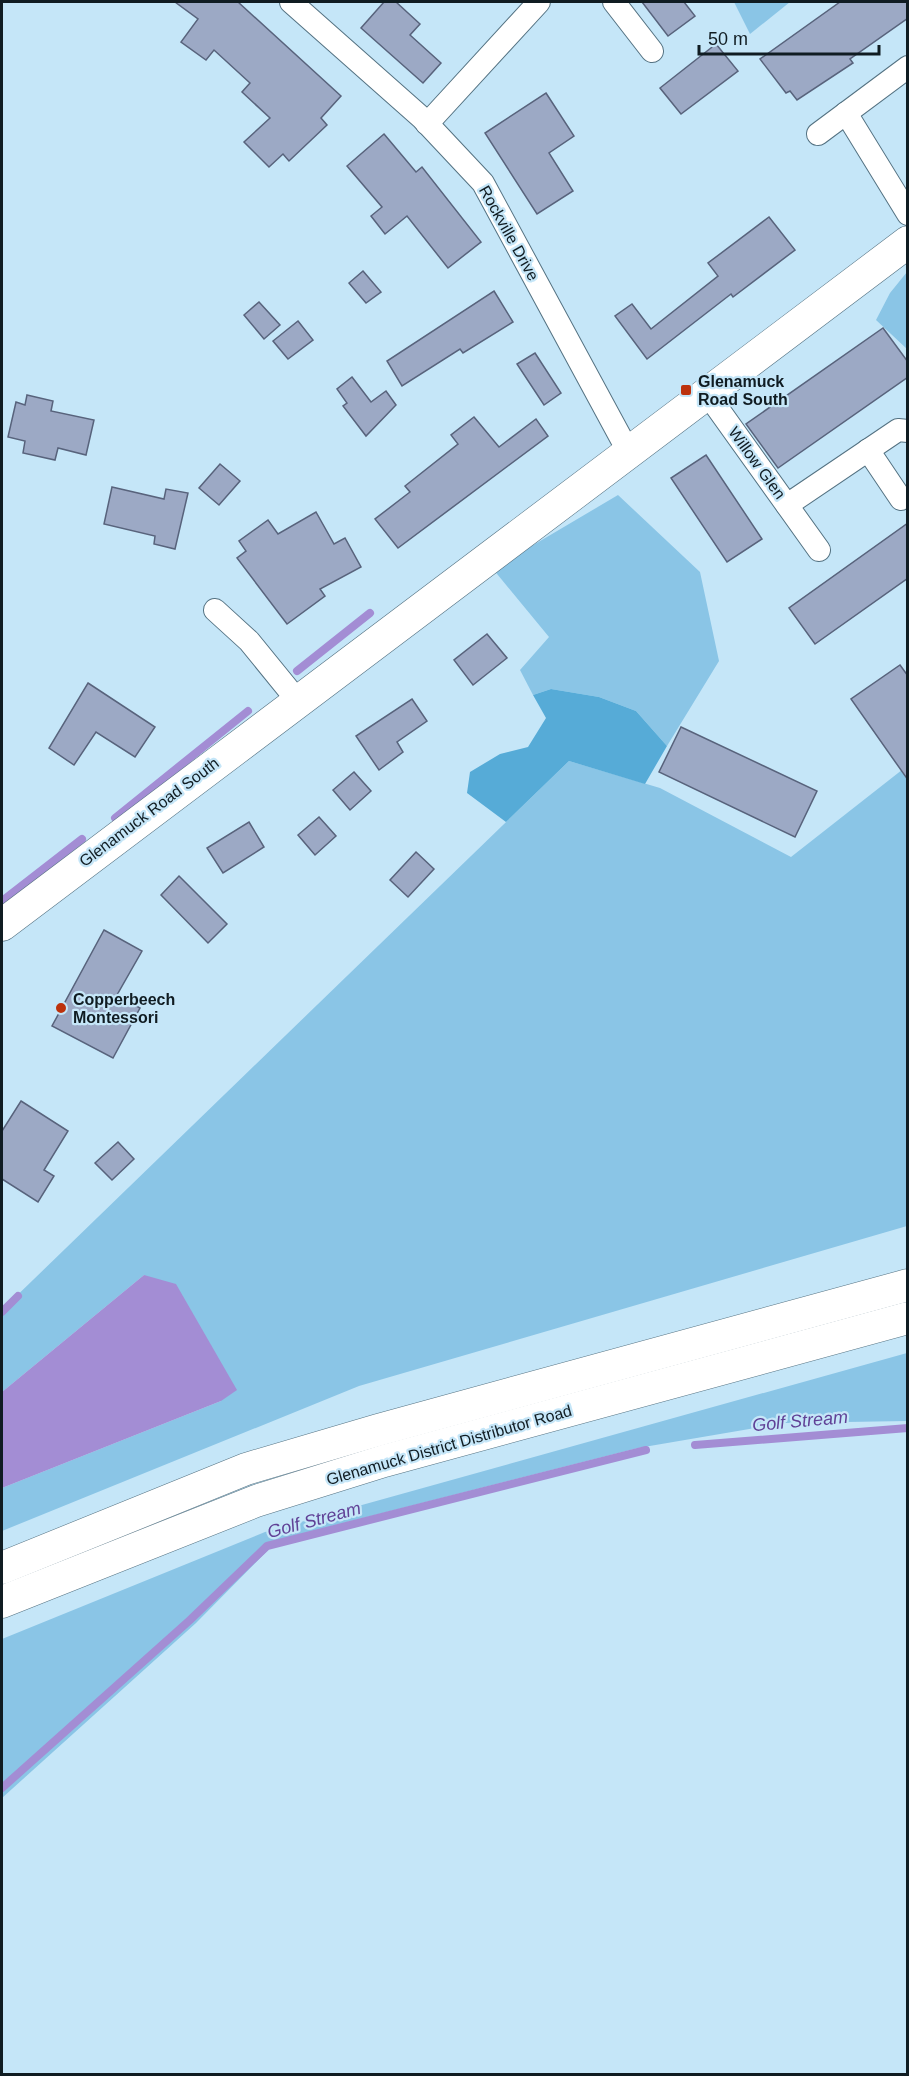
<svg xmlns="http://www.w3.org/2000/svg" width="909" height="2076" font-family="Arial,sans-serif">
<rect width="100%" height="100%" fill="#c5e6f8"/>
<g fill="#8ac5e6">
<path d="M 734,2 L 790,2 L 750,34 Z"/>
<path d="M 907,272 L 907,271 L 907,349 L 876,320 L 890,293 Z"/>
<path d="M 618,495 L 700,572 L 719,661 L 667,746 L 636,711 L 599,697 L 551,689 L 533,695 L 520,670 L 549,637 L 493,569 Z"/>
<path d="M 569,761 L 660,788 L 791,857 L 907,766 L 907,1226 L 359,1386 L 2,1531 L 2,1488 L 221,1401 L 144,1275 L 2,1392 L 2,1310 Z"/>
<path d="M 907,1353 L 907,1421 L 785,1423 L 638,1448 L 269,1542 L 270,1548 L 196,1623 L 2,1798 L 2,1639 L 265,1532 Z"/>
</g>
<path fill="#56abd7" d="M 551,689 L 599,697 L 636,711 L 667,746 L 645,784 L 569,761 L 506,822 L 467,793 L 470,772 L 500,754 L 528,747 L 546,718 L 533,695 Z"/>
<path fill="#a38dd4" d="M 144,1275 L 176,1284 L 237,1390 L 221,1401 L 2,1488 L 2,1392 Z"/>
<g fill="none" stroke-linecap="round" stroke-linejoin="round">
<g stroke="#a38dd4" stroke-width="8">
<path d="M 297,671 L 370,613"/>
<path d="M 115,818 L 248,711"/>
<path d="M 2,901 L 82,839"/>
<path d="M 2,1312 L 18,1296"/>
<path d="M 695,1445 L 908,1428"/>
<path d="M 2,1788 L 190,1620 L 267,1546 L 646,1450"/>
</g>
</g>
<g fill="#9ca9c5" stroke="#58637c" stroke-width="1.5">
<path d="M 175,2 L 238,2 L 341,96 L 321,118 L 327,125 L 289,161 L 283,154 L 269,167 L 244,142 L 270,118 L 242,92 L 250,83 L 214,50 L 206,60 L 181,42 L 198,19 Z"/>
<path d="M 384,2 L 396,2 L 420,24 L 410,35 L 441,63 L 423,83 L 361,28 Z"/>
<path d="M 642,2 L 684,2 L 695,16 L 668,36 Z"/>
<path d="M 840,2 L 908,2 L 908,18 L 850,59 L 853,63 L 797,100 L 790,91 L 786,93 L 760,59 Z"/>
<path d="M 716,44 L 738,71 L 681,114 L 660,88 Z"/>
<path d="M 546,93 L 574,136 L 549,153 L 573,191 L 537,214 L 485,133 Z"/>
<path d="M 384,134 L 416,172 L 422,167 L 481,242 L 448,268 L 407,216 L 385,234 L 371,216 L 382,207 L 347,166 Z"/>
<path d="M 769,217 L 795,250 L 733,297 L 731,294 L 647,359 L 615,316 L 632,304 L 651,329 L 718,276 L 708,263 Z"/>
<path d="M 363,271 L 381,292 L 366,303 L 349,283 Z"/>
<path d="M 494,291 L 513,322 L 463,353 L 460,349 L 402,386 L 387,361 Z"/>
<path d="M 259,302 L 280,325 L 264,339 L 244,315 Z"/>
<path d="M 298,321 L 313,340 L 288,359 L 273,341 Z"/>
<path d="M 883,328 L 908,362 L 908,377 L 778,468 L 746,424 Z"/>
<path d="M 535,353 L 561,393 L 544,405 L 517,364 Z"/>
<path d="M 352,377 L 371,402 L 386,391 L 396,405 L 366,436 L 343,406 L 347,403 L 337,389 Z"/>
<path d="M 27,395 L 53,401 L 51,411 L 94,420 L 86,455 L 58,448 L 55,460 L 23,453 L 25,441 L 8,437 L 16,402 L 25,405 Z"/>
<path d="M 474,417 L 499,447 L 536,419 L 548,436 L 398,548 L 375,519 L 410,492 L 405,486 L 458,444 L 451,435 Z"/>
<path d="M 706,455 L 762,539 L 727,562 L 671,478 Z"/>
<path d="M 220,464 L 240,481 L 219,505 L 199,488 Z"/>
<path d="M 112,487 L 164,499 L 166,489 L 188,493 L 175,549 L 154,544 L 155,536 L 104,524 Z"/>
<path d="M 316,512 L 334,544 L 345,538 L 361,567 L 320,589 L 325,596 L 287,624 L 237,558 L 246,551 L 239,541 L 268,520 L 278,534 Z"/>
<path d="M 908,523 L 908,578 L 815,644 L 789,608 Z"/>
<path d="M 487,634 L 507,658 L 473,685 L 454,660 Z"/>
<path d="M 900,665 L 908,676 L 908,780 L 851,699 Z"/>
<path d="M 88,683 L 155,727 L 135,757 L 96,732 L 74,765 L 49,748 Z"/>
<path d="M 412,699 L 427,721 L 397,742 L 403,752 L 379,770 L 356,736 Z"/>
<path d="M 681,727 L 817,791 L 795,837 L 659,772 Z"/>
<path d="M 354,772 L 371,791 L 350,810 L 333,790 Z"/>
<path d="M 319,817 L 336,836 L 315,855 L 298,835 Z"/>
<path d="M 249,822 L 264,847 L 223,873 L 207,848 Z"/>
<path d="M 416,852 L 434,869 L 408,897 L 390,880 Z"/>
<path d="M 179,876 L 227,924 L 208,943 L 161,895 Z"/>
<path d="M 104,930 L 142,951 L 117,995 L 140,1008 L 113,1058 L 52,1026 Z"/>
<path d="M 21,1101 L 68,1131 L 44,1170 L 54,1176 L 38,1202 L 2,1179 L 2,1131 Z"/>
<path d="M 118,1142 L 134,1159 L 112,1180 L 95,1163 Z"/>
</g>
<g fill="none" stroke-linecap="round" stroke-linejoin="round">
<defs>
<g id="street">
<path d="M 291,2 L 422,118 L 483,183 L 628,451"/>
<path d="M 614,2 L 652,51"/>
<path d="M 846,113 L 908,214"/>
<path d="M 427,124 L 539,2"/>
<path d="M 818,134 L 908,67"/>
<path d="M 706,392 L 819,550"/>
<path d="M 868,450 L 901,499"/>
<path d="M 787,505 L 898,430 L 908,431"/>
<path d="M 215,610 L 249,641 L 297,700"/>
</g>
<g id="secondary">
<path d="M 2,925 L 908,242"/>
<path d="M 2,1568 L 246,1469 L 378,1430 L 908,1285"/>
<path d="M 2,1602 L 256,1501 L 384,1461 L 908,1318"/>
</g>
</defs>
<use href="#street" stroke="#547282" stroke-width="24"/>
<use href="#secondary" stroke="#547282" stroke-width="33"/>
<use href="#street" stroke="#fff" stroke-width="22"/>
<use href="#secondary" stroke="#fff" stroke-width="32"/>
</g>
<g fill="#bc320d" stroke="#c5e6f8" stroke-width="2">
<rect x="680" y="384" width="12" height="12" rx="3"/>
<circle cx="61" cy="1008" r="6"/>
</g>
<g text-anchor="middle" dominant-baseline="central" stroke-width="4.5" stroke-linejoin="round" paint-order="stroke">
<g font-size="16" fill="#101c22" stroke="#c5e6f8">
<text transform="translate(509 233) rotate(61)">Rockville Drive</text>
<text transform="translate(757 463) rotate(54)">Willow Glen</text>
<text transform="translate(149 812) rotate(-37)">Glenamuck Road South</text>
<text transform="translate(449 1445) rotate(-16)">Glenamuck District Distributor Road</text>
</g>
<g font-size="16" font-weight="bold" fill="#101c22" stroke="#c5e6f8" text-anchor="start">
<text x="698" y="381">Glenamuck<tspan x="698" dy="18">Road South</tspan></text>
<text x="73" y="999">Copperbeech<tspan x="73" dy="18">Montessori</tspan></text>
</g>
<g font-size="18" font-style="italic" fill="#604196" stroke="#c5e6f8">
<text transform="translate(800 1421) rotate(-5)">Golf Stream</text>
<text transform="translate(314 1520) rotate(-15)">Golf Stream</text>
</g>
</g>
<rect width="909" height="2076" fill="none" stroke="#101c22" stroke-width="6"/>
<path d="M699 45v9h180v-9" fill="none" stroke="#101c22" stroke-width="3"/>
<text x="708" y="45" font-size="18" fill="#101c22" stroke="#c5e6f8" stroke-width="4.5" paint-order="stroke">50 m</text>
</svg>
